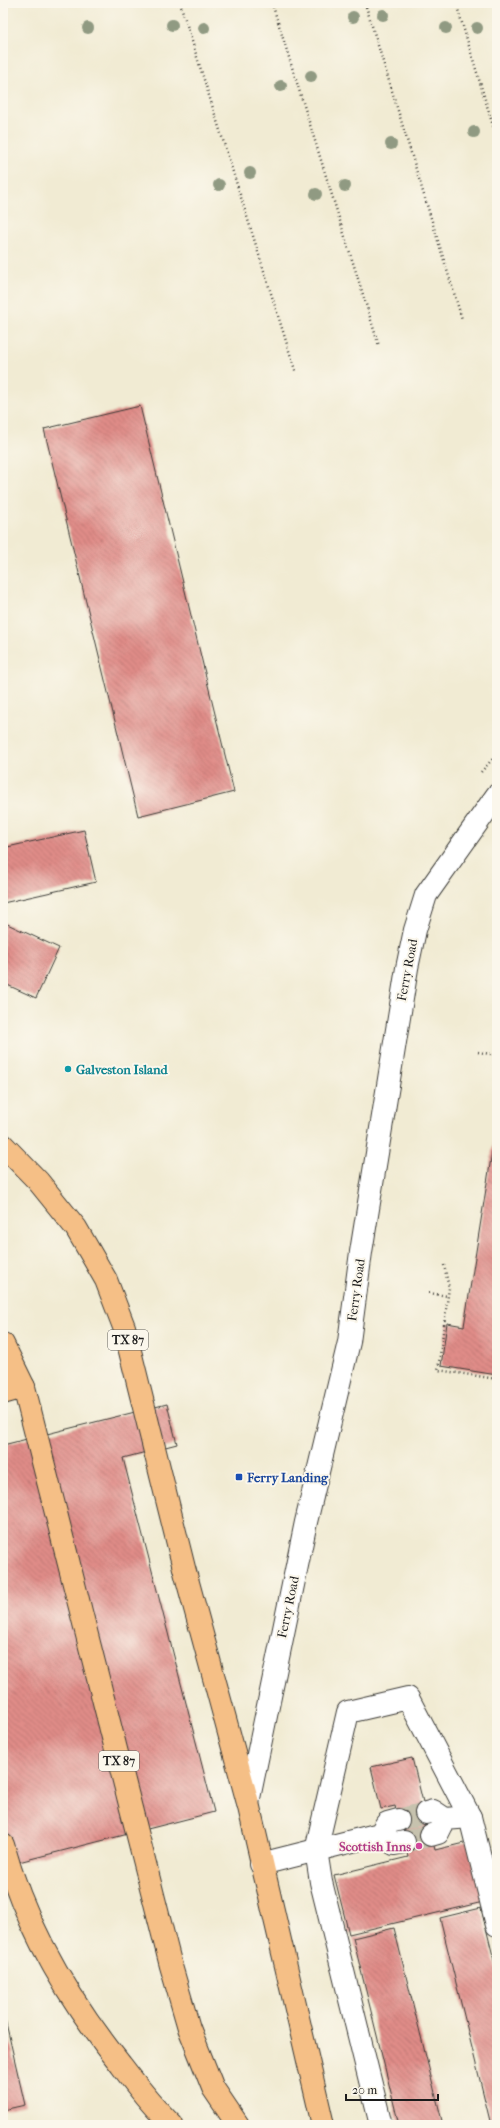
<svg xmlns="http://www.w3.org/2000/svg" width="500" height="2128" font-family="'IM FELL French Canon',serif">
<defs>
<pattern id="building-back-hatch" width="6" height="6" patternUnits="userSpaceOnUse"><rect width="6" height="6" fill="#e08c88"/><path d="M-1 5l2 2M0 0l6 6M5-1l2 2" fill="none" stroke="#b5726e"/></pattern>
</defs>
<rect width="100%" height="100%" fill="#fbf7ec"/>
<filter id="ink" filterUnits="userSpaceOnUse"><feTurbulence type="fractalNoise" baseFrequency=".025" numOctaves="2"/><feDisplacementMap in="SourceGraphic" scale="8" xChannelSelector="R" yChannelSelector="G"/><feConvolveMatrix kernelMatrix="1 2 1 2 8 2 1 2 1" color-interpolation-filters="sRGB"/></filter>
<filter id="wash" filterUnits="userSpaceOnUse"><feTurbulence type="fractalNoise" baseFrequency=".012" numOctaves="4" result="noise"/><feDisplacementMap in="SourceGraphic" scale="16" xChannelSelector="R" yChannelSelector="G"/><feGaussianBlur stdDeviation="0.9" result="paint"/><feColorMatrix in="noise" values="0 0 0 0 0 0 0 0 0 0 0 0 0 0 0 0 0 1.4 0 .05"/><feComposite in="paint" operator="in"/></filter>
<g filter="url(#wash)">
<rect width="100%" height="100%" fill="#f1ebd3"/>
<g id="blocks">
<g fill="url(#building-back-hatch)">
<path d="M 140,406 L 234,792 L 138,816 L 44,429 Z"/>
<path d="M 84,830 L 96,882 L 3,903 L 3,848 Z"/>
<path d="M 3,922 L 59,948 L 36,998 L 3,983 Z"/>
<path d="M 496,1127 L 497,1127 L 497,1375 L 441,1366 L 447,1323 L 464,1326 Z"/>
<path d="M 167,1404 L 177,1444 L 123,1458 L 214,1812 L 3,1866 L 3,1445 Z"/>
<path d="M 412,1758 L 435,1850 L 468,1842 L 483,1902 L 349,1934 L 334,1875 L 408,1857 L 395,1806 L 381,1809 L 371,1767 Z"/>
<path d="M 481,1908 L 497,1972 L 497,2125 L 491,2125 L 440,1918 Z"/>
<path d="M 394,1928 L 443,2125 L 399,2125 L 353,1938 Z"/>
<path d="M 3,2010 L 25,2105 L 3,2110 Z"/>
</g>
</g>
</g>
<g filter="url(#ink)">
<use href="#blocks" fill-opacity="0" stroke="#3c3b37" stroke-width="1"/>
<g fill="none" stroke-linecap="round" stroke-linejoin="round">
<g stroke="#c6c2ae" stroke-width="22" stroke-dasharray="22 11" stroke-linecap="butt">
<path d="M 398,1820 L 426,1813"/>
<path d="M 404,1842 L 431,1835"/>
</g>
<defs>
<g id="minor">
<path d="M 248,1803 L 306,1522 L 349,1342 L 361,1252 L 407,968 L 415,930 L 426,895 L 497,795"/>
<path d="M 426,1813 L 433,1811 L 445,1819 L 470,1817"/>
<path d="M 380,1834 L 394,1844 L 404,1842"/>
<path d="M 431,1835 L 438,1833 L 445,1819"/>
<path d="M 261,1864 L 380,1834 L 387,1823 L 398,1820"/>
<path d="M 381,2125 L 321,1882 L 316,1850 L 348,1712 L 408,1698 L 470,1817 L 497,1925"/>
</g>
<g id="major">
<path d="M 3,1145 L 38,1181 L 76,1228 L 106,1280 L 124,1327 L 184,1568 L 248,1803 L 323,2125"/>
<path d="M 3,1344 L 24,1387 L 171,1966 L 189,2028 L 213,2088 L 238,2125"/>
<path d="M 3,1393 L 24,1387"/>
<path d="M 3,1845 C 25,1926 69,2000 121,2065 C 137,2086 153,2107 172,2125"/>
</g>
</defs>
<use href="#minor" stroke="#3c3b37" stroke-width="24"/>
<use href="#major" stroke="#3c3b37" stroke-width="24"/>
<g stroke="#3c3b37" stroke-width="2.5" stroke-dasharray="1 3" stroke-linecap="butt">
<path d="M 180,3 L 296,373"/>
<path d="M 272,3 L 379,346"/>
<path d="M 365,3 L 462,319"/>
<path d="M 456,3 L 497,139"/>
<path d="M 481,772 L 497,754"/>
<path d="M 478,1052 L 497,1055"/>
<path d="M 444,1265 L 449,1288 L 438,1370 L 497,1379"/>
<path d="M 429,1293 L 448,1296"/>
</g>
<use href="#minor" stroke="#fff" stroke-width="22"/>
<use href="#major" stroke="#f5bf86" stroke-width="22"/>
</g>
<g fill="#909a82">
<circle cx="383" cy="15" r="6"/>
<circle cx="353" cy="17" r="6"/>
<circle cx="172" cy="25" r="6"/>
<circle cx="88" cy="28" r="6"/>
<circle cx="204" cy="28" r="6"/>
<circle cx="446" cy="28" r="6"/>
<circle cx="477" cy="28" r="6"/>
<circle cx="311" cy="76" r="6"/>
<circle cx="281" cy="86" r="6"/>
<circle cx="474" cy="132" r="6"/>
<circle cx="391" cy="144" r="6"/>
<circle cx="250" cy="173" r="6"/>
<circle cx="219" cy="185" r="6"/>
<circle cx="345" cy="186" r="6"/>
<circle cx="316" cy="194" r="6"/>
</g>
</g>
<circle fill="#0f9aa8" stroke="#fbf7ec" stroke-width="1.5" cx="68" cy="1069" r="4"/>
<rect fill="#1a4fb4" stroke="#fbf7ec" stroke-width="1.5" x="235" y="1473" width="8" height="8" rx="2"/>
<circle fill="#d1479c" stroke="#fbf7ec" stroke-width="1.5" cx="419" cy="1846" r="4"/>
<g text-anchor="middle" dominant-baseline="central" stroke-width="4" stroke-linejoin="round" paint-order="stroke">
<g fill="#fbf7ec" stroke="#5f5e5a" stroke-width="1">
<rect x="108" y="1330" width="40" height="20" rx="3"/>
<rect x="99" y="1751" width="40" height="20" rx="3"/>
</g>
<g font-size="12" font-weight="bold" fill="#1c1c1c">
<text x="128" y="1340">TX 87</text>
<text x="119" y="1761">TX 87</text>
</g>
<g font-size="13" fill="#1c1c1c" stroke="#fbf7ec">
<text transform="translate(407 970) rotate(-79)">Ferry Road</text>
<text transform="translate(356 1290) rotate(-82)">Ferry Road</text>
<text transform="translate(288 1607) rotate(-78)">Ferry Road</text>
</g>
<g font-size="13" font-weight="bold" fill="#0d838f" stroke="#fbf7ec" text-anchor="start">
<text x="76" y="1069">Galveston Island</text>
</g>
<g font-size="13" font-weight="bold" fill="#164399" stroke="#fbf7ec" text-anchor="start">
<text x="247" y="1477">Ferry Landing</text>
</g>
<g font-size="13" font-weight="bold" fill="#b23c85" stroke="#fbf7ec" text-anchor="end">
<text x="411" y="1846">Scottish Inns</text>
</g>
</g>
<rect width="500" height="2128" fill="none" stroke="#fbf7ec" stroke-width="16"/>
<path d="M346 2094v6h92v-6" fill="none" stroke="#1c1c1c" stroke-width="2"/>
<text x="352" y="2094" font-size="12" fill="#1c1c1c" stroke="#fbf7ec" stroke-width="3" paint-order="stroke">20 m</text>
</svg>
